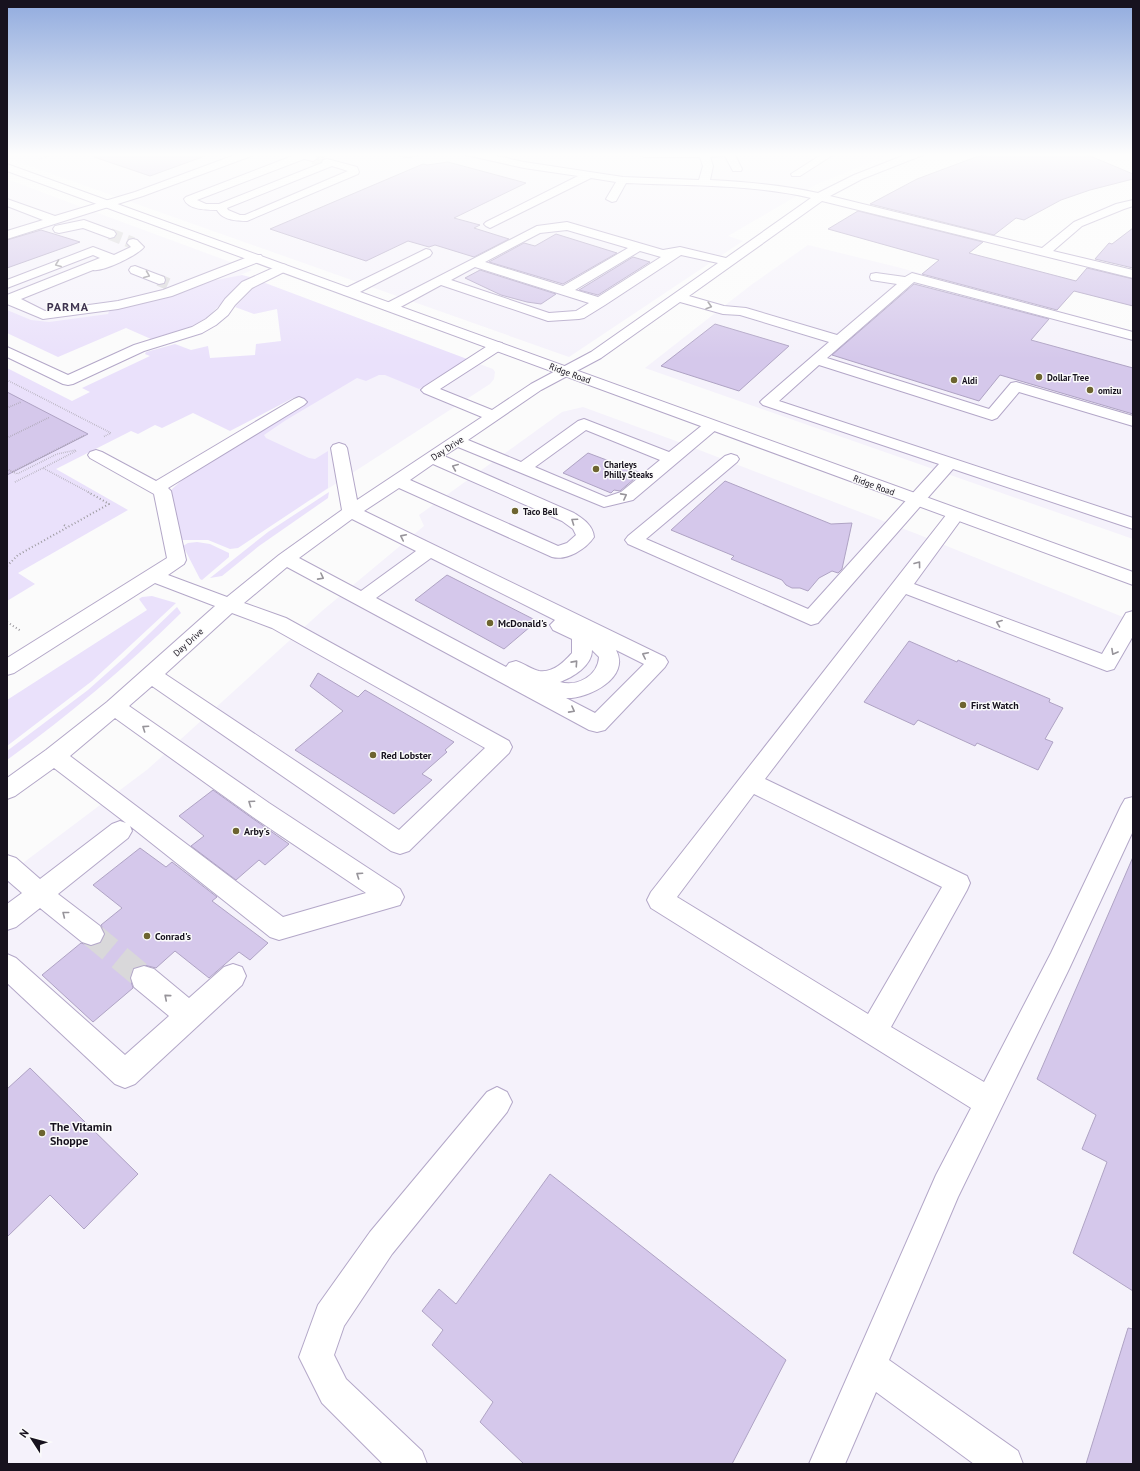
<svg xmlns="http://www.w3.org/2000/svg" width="1140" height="1471" font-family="'PT Sans',sans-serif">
<rect width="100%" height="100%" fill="#fbfbfb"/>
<g fill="#f5f2fb">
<path d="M 7,153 L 894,153 L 817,184 L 728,236 L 743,241 L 569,357 L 7,158 Z"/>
<path d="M 7,179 L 60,199 L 252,270 L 152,313 L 87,326 L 7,321 Z"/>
<path d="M 808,245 L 897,267 L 1133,331 L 1133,539 L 645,368 L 751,285 Z"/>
<path d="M 415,340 L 493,369 L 495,372 L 494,379 L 490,384 L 312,499 L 218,457 Z"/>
<path d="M 583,407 L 676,441 L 917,534 L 1133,621 L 1133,1464 L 7,1464 L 7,875 L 148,769 L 322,611 L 424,526 L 419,515 L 562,412 Z"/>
</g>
<g fill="#eae1fb">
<path d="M 242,275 L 250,277 L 206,318 L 180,333 L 160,339 L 151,339 L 126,328 L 58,357 L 7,333 L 7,310 L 31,320 L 49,322 L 108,314 L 110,309 L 206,282 Z"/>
<path d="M 260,281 L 467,359 L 419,389 L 385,375 L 379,375 L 366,381 L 357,378 L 286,420 L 264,435 L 266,438 L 309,458 L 315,459 L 328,451 L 328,488 L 238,548 L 230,549 L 208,540 L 181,540 L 167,497 L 173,488 L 187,476 L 308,401 L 295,397 L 230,431 L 193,413 L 162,428 L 155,425 L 138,434 L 131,431 L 56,469 L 128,510 L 18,573 L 35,584 L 7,601 L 7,368 L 72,401 L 90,392 L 82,388 L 150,356 L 145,354 L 146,352 L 175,344 L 191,350 L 208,346 L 210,358 L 255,355 L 256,344 L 281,341 L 277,309 L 254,314 L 235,307 Z"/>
<path d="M 329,492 L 328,498 L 259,546 L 222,576 L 210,578 L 268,532 Z"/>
<path d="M 197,542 L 210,544 L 229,553 L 229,557 L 202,580 L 200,579 L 183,546 L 188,543 Z"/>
<path d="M 152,596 L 176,603 L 92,681 L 7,746 L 7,700 L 147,610 L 139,599 L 142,597 Z"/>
<path d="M 177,607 L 181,613 C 126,667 69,715 7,760 L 7,751 L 88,690 L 124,658 Z"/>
</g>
<g fill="#d5c8eb" stroke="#afa3c4">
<path d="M 94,153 L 205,153 L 205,156 L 150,176 L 94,157 Z"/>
<path d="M 994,153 L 1083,153 L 1133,174 L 1133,179 L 1090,190 L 1061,200 L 1024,220 L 1016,218 L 994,235 L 870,204 L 917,179 L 976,157 Z"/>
<path d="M 448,162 L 526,183 L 454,218 L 480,225 L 474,228 L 509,239 L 474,257 L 435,245 L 429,247 L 408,241 L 366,261 L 270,229 L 423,164 L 427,165 Z"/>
<path d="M 858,211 L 983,242 L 969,253 L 1076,281 L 1087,268 L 1133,279 L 1133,306 L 1074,291 L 1057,310 L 922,274 L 939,260 L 828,229 Z"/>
<path d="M 1133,228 L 1133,268 L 1095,259 L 1109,243 L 1112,244 Z"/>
<path d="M 41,230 L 80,242 L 7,268 L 7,240 Z"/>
<path d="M 556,234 L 617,253 L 563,284 L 489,262 L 524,243 L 535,246 Z"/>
<path d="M 633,257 L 650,262 L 598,295 L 579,290 Z"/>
<path d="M 480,270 L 556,294 L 541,304 L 527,302 L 501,295 L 465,278 Z"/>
<path d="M 914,284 L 1049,319 L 1031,340 L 1133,368 L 1133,414 L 1000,375 L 979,401 L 832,355 Z"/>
<path d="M 715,324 L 789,346 L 739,391 L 661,366 Z"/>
<path d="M 7,392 L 88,434 L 7,475 Z"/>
<path d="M 588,453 L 641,473 L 620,491 L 614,490 L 611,493 L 563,473 Z"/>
<path d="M 725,481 L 831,524 L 852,523 L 842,569 L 838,573 L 832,571 L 819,578 L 808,591 L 800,588 L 792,588 L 786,585 L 782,580 L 731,559 L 734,556 L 671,530 Z"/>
<path d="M 447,575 L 537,621 L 504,649 L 415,600 Z"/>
<path d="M 909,641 L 957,662 L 958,660 L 1050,699 L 1049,702 L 1063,708 L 1045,739 L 1053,742 L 1038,770 L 977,743 L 975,746 L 918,720 L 914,725 L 864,702 Z"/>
<path d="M 318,673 L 358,697 L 365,690 L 454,742 L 445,750 L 447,752 L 422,774 L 432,780 L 394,814 L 295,750 L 343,711 L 310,686 Z"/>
<path d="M 213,790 L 252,818 L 289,844 L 265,865 L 259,860 L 236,880 L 191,846 L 204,836 L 179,816 Z"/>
<path d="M 140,848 L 166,867 L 172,862 L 217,897 L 212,901 L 268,943 L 250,960 L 239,952 L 209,978 L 175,951 L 156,968 L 144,965 L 134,968 L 130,978 L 133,988 L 93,1022 L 42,975 L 81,943 L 91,946 L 101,943 L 105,933 L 101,925 L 122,908 L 93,885 Z"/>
<path d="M 1133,857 L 1133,1291 L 1073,1253 L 1107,1162 L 1082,1149 L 1096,1115 L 1037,1079 Z"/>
<path d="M 30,1068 L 138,1174 L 84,1229 L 50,1195 L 7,1237 L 7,1089 Z"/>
<path d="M 550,1174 L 786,1360 L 732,1464 L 524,1464 L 480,1422 L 493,1402 L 432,1345 L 443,1330 L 422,1311 L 439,1289 L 456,1304 Z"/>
<path d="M 1128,1328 L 1133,1329 L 1133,1464 L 1086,1464 Z"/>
</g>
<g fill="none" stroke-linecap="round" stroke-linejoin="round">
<g stroke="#d9d8da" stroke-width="12" stroke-dasharray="12 6" stroke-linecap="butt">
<path d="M 313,158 L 327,162"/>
<path d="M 110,234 L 133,243"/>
<path d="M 159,280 L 168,284"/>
</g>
<path stroke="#d9d8da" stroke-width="25" stroke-dasharray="25 12" stroke-linecap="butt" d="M 91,934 L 144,978"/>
<defs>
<g id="minor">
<path d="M 240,153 L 255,153 L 254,155 L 143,196 L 7,239 L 7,231 L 43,220 L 7,206 L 7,199 L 55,216 L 135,192 Z"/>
<path d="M 300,153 C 306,153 314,153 318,158 L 313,161 L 304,159 L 197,200 L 206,204 L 219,204 L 322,163 L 323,160 L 327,159 L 357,167 L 359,172 L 358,174 L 247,221 C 237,221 222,220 217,210 C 207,210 188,210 184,199 L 186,197 ZM 332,166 L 348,171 L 245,215 L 240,215 L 228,210 L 227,208 Z"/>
<path d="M 396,153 L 420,153 C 415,158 401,158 396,153 Z"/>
<path d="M 465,153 L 484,153 L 524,162 L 623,177 L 699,180 L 703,166 L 700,157 L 644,157 L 639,154 L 734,153 L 742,169 L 741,171 L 733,171 L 725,156 L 710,157 L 713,166 L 710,180 C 747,182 783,185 818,193 L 854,175 L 910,153 L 924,153 L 923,155 L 862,179 L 830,196 L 1042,248 L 1074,222 L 1116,204 L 1133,200 L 1133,206 L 1124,209 L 1082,226 L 1053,251 L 1133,270 L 1133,278 L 822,201 L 689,296 L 724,306 L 746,308 L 837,335 L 897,284 L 871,280 L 870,277 L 871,274 L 876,273 L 905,277 L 912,273 L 1133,332 L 1133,340 L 914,282 L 827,358 L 989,409 L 1011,383 L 1016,382 L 1133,416 L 1133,426 L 1019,392 L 997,418 L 992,420 L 819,365 L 779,401 L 1133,518 L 1133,529 L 953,469 L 818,623 L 811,625 L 628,544 L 625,540 L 628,536 L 725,456 L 731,454 L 737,456 L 739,459 L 737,462 L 646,539 L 808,609 L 939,464 L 763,405 L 760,402 L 763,399 L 829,342 L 740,315 L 723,314 L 680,302 L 601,358 L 541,390 L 468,440 L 521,462 L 578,421 L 584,419 L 669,452 L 705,423 L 711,421 L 717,423 L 719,426 L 717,429 L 633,500 L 604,507 L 458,447 L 444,456 L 574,513 C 583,519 593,525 594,537 C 586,549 567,561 552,557 L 399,488 L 364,511 L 665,657 L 668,662 L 665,667 L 605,730 L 597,732 L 589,730 L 287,567 L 244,603 L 286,618 L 509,741 L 512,747 L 509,753 L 409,851 L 400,854 L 391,851 L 152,686 L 129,706 L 269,803 L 400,889 L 404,897 L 400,905 L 279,940 L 270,937 L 130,826 L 132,831 L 128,838 L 58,894 L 100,926 L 104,934 L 100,942 L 91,945 L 82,942 L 40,908 L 16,927 L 7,930 L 7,904 L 22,893 L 7,880 L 7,855 L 16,858 L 40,879 L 112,824 L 120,821 L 126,823 L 54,768 L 15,796 L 7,799 L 7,778 L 46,750 L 107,702 L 215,606 L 155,583 L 14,673 L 7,675 L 7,658 L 167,558 L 154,494 L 90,458 L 88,455 L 90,452 L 96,450 L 102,452 L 156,481 L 294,399 L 299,397 L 304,399 L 307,402 L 304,405 L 168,488 L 171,491 L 186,560 L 184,564 L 168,575 L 227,597 L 279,555 L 342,510 L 331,448 L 333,445 L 339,443 L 345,445 L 347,448 L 357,500 L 482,417 L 424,393 L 421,390 L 424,387 L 492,343 L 497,342 L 502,343 L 504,346 L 502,349 L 440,389 L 492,410 L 531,384 L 591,352 L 718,263 L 681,255 L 605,305 L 584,318 L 579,319 L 548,321 L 441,285 L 395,310 L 385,310 L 383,307 L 385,304 L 537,226 L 567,222 L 663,250 L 680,247 L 726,258 L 811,198 C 751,184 687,186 626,183 L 616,201 L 612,202 L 606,199 L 616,182 L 591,178 L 490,228 L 486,226 L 484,224 L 486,222 L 578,176 L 524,168 L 466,155 ZM 567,230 L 628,248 L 563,286 L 485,262 L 540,233 ZM 640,251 L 661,257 L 598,297 L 575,290 ZM 475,267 L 589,303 L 576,311 L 549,313 L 451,280 ZM 586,430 L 660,460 L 621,492 L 606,497 L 535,467 ZM 433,464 L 562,521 L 573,529 L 576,535 L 567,543 L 558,546 L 410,480 ZM 352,519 L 416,551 L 361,591 L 299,558 ZM 431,558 L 555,620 L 550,625 L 553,630 L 572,639 L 572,653 C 564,662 553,673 539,671 C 533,670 523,663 516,661 L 509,663 L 506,667 L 376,598 ZM 232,613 L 272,628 L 485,748 L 399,830 L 165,674 ZM 592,650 L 599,657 C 598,676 577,687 560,682 C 573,677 592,666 592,650 ZM 616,650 L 644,664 L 595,713 L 566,698 C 589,699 631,677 616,650 ZM 115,718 L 253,817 L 366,893 L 283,917 L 70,756 Z"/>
<path d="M 824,153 L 836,153 L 800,176 L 792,176 L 791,174 Z"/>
<path d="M 84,220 L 114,231 L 116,234 L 114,237 L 110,238 L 83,228 L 59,233 L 55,232 L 53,229 L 55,226 Z"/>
<path d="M 133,239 L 137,240 L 144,247 C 138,255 103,272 93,270 L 21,299 L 45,311 L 118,301 L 163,290 L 253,255 L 261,255 L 263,258 L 261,261 L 172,296 L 118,309 L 43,319 L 7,304 L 7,295 L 100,258 L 93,255 L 7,288 L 7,280 L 93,247 L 114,255 L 131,247 L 127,243 L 129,240 Z"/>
<path d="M 426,249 L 430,250 L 432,253 L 430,256 L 354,295 L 344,295 L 342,292 L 344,289 Z"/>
<path d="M 282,264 L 286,265 L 288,268 L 286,271 L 252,288 L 235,305 L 228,315 L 216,325 L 202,333 L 144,351 L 73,384 L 68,385 L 63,384 L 7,357 L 7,347 L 68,375 L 134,345 L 192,327 L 206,319 L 218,309 L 225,299 L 242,282 Z"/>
<path d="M 135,266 L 164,277 L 165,280 L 164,283 L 159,284 L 131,273 L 129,270 L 131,267 Z"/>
<path d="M 956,509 L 962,510 L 965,514 L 914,584 L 1102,654 L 1126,613 L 1133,611 L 1133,636 L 1114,669 L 1107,671 L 906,594 L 765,779 L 967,876 L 970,883 L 967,890 L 891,1027 L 984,1082 L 1051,953 L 1121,806 L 1125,799 L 1133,797 L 1133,831 L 1069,969 L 958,1197 L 889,1360 L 1018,1451 L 1023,1464 L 974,1464 L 876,1392 L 845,1464 L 809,1464 L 936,1175 L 971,1108 L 651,908 L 647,900 L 651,892 L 950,510 ZM 754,794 L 942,887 L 868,1014 L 677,897 Z"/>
<path d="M 7,954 L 16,958 L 125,1055 L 169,1016 L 134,987 L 131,978 L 134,969 L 144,966 L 154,969 L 189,998 L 224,967 L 233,964 L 242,967 L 246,976 L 242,985 L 135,1084 L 125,1088 L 115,1084 L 7,983 Z"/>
<path d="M 497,1087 L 507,1092 L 512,1102 L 507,1112 L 392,1254 L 344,1326 L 334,1355 L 346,1379 L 422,1451 L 427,1464 L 383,1464 L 322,1403 L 299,1357 L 318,1305 L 370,1232 L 487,1092 Z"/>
</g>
<path id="major" d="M 7,164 L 1133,572 L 1133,585 L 7,171 Z"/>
</defs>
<use href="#minor" stroke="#b3a7c8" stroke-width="2"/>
<use href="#major" stroke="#b3a7c8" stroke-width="2"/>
<g stroke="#9c9a9f" stroke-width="1.5" stroke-dasharray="0.5 1.5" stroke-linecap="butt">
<path d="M 39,159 L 59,153"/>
<path d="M 7,380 L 111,433 L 103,437"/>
<path d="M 7,408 L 21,402"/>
<path d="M 7,438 L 50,417"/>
<path d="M 76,451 L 43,468 L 90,493"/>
<path d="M 7,469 L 17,474 L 57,454 L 76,450"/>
<path d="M 12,472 L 85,435"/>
<path d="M 15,482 L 43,468"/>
</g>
<g stroke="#9c9a9f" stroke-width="2" stroke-dasharray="1 2.5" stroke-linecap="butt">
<path d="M 64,525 L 67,527"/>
<path d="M 7,566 L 18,555 L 109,504 L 88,492"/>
<path d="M 7,622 L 21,631"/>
</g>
<use href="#minor" fill="#fff" fill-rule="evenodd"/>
<use href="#major" fill="#fff" fill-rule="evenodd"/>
</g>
<defs><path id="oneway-chevron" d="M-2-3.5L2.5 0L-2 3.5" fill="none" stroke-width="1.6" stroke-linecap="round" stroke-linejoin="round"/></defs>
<g stroke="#97949a">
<use href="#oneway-chevron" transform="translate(58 264) rotate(159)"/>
<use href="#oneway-chevron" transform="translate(147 275) rotate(22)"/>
<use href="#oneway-chevron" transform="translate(709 306) rotate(17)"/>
<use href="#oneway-chevron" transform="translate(455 467) rotate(-157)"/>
<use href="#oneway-chevron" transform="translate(624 496) rotate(-28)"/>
<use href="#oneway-chevron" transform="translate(574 521) rotate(-145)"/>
<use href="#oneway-chevron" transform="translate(403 537) rotate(-154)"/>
<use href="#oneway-chevron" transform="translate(918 564) rotate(-53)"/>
<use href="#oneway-chevron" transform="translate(321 577) rotate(28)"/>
<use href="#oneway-chevron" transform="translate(999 623) rotate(-159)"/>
<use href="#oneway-chevron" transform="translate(1114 652) rotate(119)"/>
<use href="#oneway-chevron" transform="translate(645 655) rotate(-154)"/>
<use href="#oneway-chevron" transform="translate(575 663) rotate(-48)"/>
<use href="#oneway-chevron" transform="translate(572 710) rotate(28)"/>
<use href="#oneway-chevron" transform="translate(145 728) rotate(-146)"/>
<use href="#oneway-chevron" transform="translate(251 803) rotate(-145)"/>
<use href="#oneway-chevron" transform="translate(359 875) rotate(-146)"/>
<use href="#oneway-chevron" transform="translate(65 914) rotate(-142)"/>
<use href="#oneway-chevron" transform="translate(167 997) rotate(-140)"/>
</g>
<linearGradient id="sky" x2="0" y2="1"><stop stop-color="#91abde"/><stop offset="0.43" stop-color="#fdfdfd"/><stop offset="1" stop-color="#fdfdfd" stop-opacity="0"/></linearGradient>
<rect width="1140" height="359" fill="url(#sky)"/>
<g fill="#6d6430" stroke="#fbfbfb" stroke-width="1.5">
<circle cx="1039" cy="377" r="4"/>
<circle cx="954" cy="380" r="4"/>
<circle cx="1090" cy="390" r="4"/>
<circle cx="596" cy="469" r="4"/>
<circle cx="515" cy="511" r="4"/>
<circle cx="490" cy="623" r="4"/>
<circle cx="963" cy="705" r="4"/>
<circle cx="373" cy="755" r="4"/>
<circle cx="236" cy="831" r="4"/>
<circle cx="147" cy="936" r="4"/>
<circle cx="42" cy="1133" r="4"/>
</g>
<g text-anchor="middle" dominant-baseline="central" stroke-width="3" stroke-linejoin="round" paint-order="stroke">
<g font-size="9" fill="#17121e" stroke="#fbfbfb">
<text transform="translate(570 373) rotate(20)">Ridge Road</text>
<text transform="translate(447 448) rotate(-33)">Day Drive</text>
<text transform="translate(874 485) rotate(20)">Ridge Road</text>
<text transform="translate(188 642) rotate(-42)">Day Drive</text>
</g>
<g font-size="9" font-weight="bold" fill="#17121e" stroke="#fbfbfb" text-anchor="start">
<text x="1047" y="377">Dollar Tree</text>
<text x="962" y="380">Aldi</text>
<text x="1098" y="390">omizu</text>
<text x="604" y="464">Charleys<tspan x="604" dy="10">Philly Steaks</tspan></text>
<text x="523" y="511">Taco Bell</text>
</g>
<g font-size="10" font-weight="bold" fill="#17121e" stroke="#fbfbfb" text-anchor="start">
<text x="498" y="623">McDonald's</text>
<text x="971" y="705">First Watch</text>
<text x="381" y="755">Red Lobster</text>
<text x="244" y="831">Arby's</text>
<text x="155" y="936">Conrad's</text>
</g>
<g font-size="12" font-weight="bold" letter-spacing="1" fill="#3f3450" stroke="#fbfbfb">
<text x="68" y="306">PARMA</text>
</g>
<g font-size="12" font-weight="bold" fill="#17121e" stroke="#fbfbfb" text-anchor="start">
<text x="50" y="1126">The Vitamin<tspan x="50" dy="14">Shoppe</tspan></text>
</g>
</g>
<rect width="1140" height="1471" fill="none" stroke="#17121e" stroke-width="16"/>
<g transform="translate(32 1439) rotate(306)" stroke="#fbfbfb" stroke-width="3" paint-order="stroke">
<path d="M0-3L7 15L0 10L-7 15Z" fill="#17121e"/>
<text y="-6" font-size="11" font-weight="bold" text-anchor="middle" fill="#17121e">N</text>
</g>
</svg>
